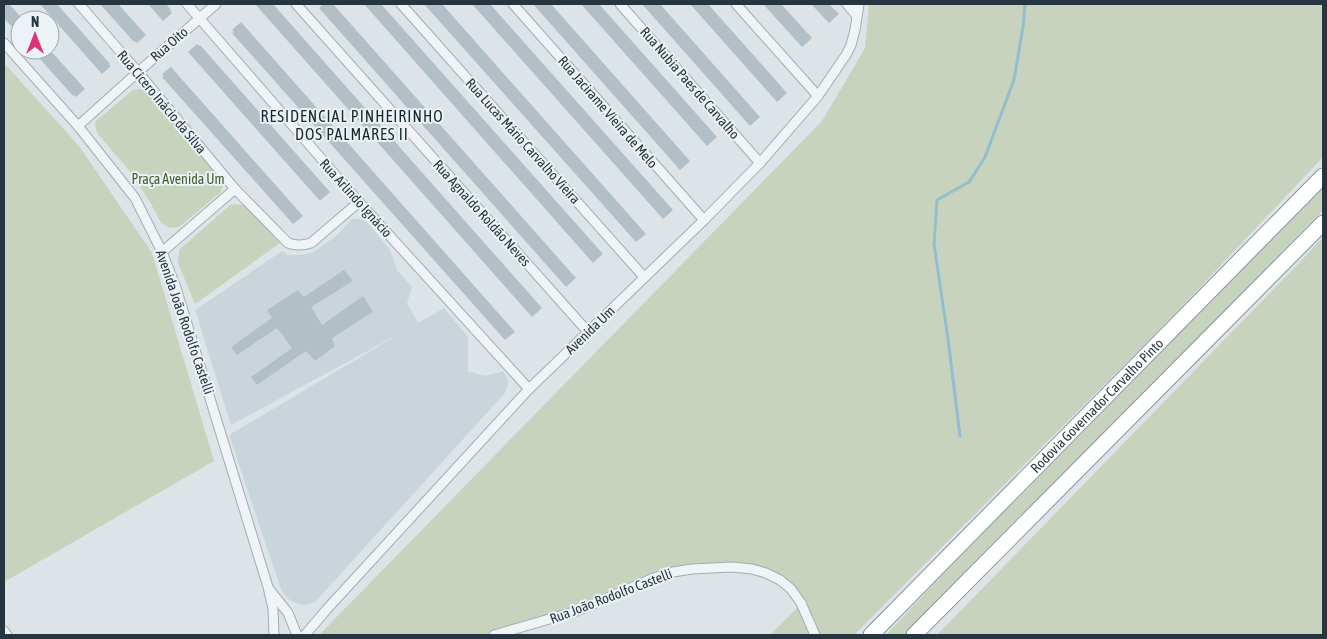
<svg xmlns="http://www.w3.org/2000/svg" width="1327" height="639" font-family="'Asap Condensed',sans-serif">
<rect width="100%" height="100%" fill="#dde4e8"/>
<path fill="#cad4db" d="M 352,219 L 360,219 L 368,223 L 390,250 L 397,270 L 412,287 L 407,303 L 418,323 L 444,308 L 468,337 L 468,371 L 485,376 L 503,371 L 506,376 L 508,382 L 507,388 L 505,393 L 316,601 L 310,604 L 303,605 L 296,603 L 290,600 L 285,595 L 281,589 L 229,435 L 399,334 L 231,425 L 195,310 L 282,251 L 288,255 L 299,255 L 312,253 L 336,236 Z"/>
<g fill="#c8d3bd">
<path d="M 869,4 L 1323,4 L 1323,157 L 1173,316 L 854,635 L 770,635 L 801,604 L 791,589 L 734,562 L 696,564 L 654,578 L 599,602 L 492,635 L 319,635 L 822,121 L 865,48 Z"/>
<path d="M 4,63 L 79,146 L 152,253 L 214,461 L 4,582 Z"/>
<path d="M 139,89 L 151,93 L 222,180 L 223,186 L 220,193 L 179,227 L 170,228 L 161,223 L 150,202 L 128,169 L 97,133 L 95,125 L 96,121 L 133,90 Z"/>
<path d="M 1323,184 L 1323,210 L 909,635 L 886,635 L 946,571 L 1136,378 Z"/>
<path d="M 235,204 L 245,205 L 249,207 L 280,243 L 195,304 L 178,263 L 179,250 L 230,205 Z"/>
<path d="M 1323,237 L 1323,635 L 937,635 L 1300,262 Z"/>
</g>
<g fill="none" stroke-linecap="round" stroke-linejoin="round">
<path stroke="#93becd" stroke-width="3" d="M 960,436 L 948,339 L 934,244 L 937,200 L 969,182 L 985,157 L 1014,80 L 1023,27 L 1025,4"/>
</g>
<g fill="#b3bfc6">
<path d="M 4,4 L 9,4 L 20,16 L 20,36 L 4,18 Z"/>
<path d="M 40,4 L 57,4 L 110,64 L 109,65 L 111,66 L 102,74 Z"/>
<path d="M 100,4 L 118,4 L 146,35 L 137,43 L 135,41 L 134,42 Z"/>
<path d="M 148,4 L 166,4 L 171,10 L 170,11 L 172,13 L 163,21 Z"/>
<path d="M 255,4 L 273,4 L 542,308 L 532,317 Z"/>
<path d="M 323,4 L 333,4 L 576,278 L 566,287 L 319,8 Z"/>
<path d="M 364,4 L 381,4 L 603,254 L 593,263 Z"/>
<path d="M 424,4 L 442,4 L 646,234 L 636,242 Z"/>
<path d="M 472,4 L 490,4 L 673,210 L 663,219 Z"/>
<path d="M 533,4 L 551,4 L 690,161 L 680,170 Z"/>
<path d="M 581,4 L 599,4 L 717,137 L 707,146 Z"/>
<path d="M 642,4 L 660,4 L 760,117 L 750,126 Z"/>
<path d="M 690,4 L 708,4 L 787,93 L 777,102 Z"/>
<path d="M 763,4 L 781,4 L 812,38 L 802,47 Z"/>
<path d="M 811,4 L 829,4 L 839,14 L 829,23 Z"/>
<path d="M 241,22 L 515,332 L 505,340 L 232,33 L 234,32 L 232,30 Z"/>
<path d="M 197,44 L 199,46 L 200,45 L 330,192 L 320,201 L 188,52 Z"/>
<path d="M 32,50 L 50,50 L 85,89 L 76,97 L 74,95 L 73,96 Z"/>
<path d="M 171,67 L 303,216 L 293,224 L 162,77 L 164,76 L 162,74 Z"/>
<path d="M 344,270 L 353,281 L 311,307 L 322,325 L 363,296 L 373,312 L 332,338 L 335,346 L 315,361 L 306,351 L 257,385 L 251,377 L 292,348 L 277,328 L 237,355 L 231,347 L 272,318 L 267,310 L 298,290 L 304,297 Z"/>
</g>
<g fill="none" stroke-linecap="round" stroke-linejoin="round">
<defs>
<g id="street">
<path d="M 79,4 L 138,72 L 235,189 L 288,243 C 296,246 302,246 311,243 L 359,202"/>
<path d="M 187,4 L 359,202 L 529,389"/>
<path d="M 296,4 L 588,332"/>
<path d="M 401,4 L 644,277"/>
<path d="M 513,4 L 704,220"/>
<path d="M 620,4 L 760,163"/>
<path d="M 736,4 L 818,96"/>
<path d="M 847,4 L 857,16"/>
<path d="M 4,43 L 78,126 L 135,198 L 162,252 L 176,288 L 268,587 L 273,609 L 274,635"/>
<path d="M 78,126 L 138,72 L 216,4"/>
<path d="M 162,252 L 235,189"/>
<path d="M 269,589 L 288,613 L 297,635"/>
<path d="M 4,631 L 7,635"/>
<path d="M 305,635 L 327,609 L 529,389 L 704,220 L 760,163 L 818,96 L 846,55 L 851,45 L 855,30 L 859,4"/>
<path d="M 494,635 L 577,611 L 654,578 L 673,572 L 692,569 L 732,567 L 752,569 L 766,573 L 780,580 L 791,589 L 801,603 L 815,635"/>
</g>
<g id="highway">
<path id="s1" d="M 871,635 L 1323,176"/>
<path d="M 914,635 L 1323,223"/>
</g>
</defs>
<use href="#street" stroke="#a2acb3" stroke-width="11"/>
<use href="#highway" stroke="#8396a1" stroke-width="17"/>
<use href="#street" stroke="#f0f4f6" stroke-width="9"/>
<use href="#highway" stroke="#fff" stroke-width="15"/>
</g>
<g text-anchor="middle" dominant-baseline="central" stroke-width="4" stroke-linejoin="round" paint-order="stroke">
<g font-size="14" fill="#253641" stroke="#ecf3f6">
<text transform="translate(169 44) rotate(-41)">Rua Oito</text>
<text transform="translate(690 83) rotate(49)">Rua Nubia Paes de Carvalho</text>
<text transform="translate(162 102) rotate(50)">Rua Cícero Inácio da Silva</text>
<text transform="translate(608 112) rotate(49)">Rua Jacirame Vieira de Melo</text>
<text transform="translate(523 141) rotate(48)">Rua Lucas Mário Carvalho Vieira</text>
<text transform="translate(356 198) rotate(48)">Rua Arlindo Ignácio</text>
<text transform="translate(482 213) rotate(48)">Rua Agnaldo Roldão Neves</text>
<text transform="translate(185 322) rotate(71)">Avenida João Rodolfo Castelli</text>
<text transform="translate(590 330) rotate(-44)">Avenida Um</text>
<text stroke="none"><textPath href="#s1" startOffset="322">Rodovia Governador Carvalho Pinto</textPath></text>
<text transform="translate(611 596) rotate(-21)">Rua João Rodolfo Castelli</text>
</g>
<g font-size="14" fill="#455e30" stroke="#ecf3f6">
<text x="178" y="179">Praça Avenida Um</text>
</g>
<g font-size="16" letter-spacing="1" fill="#172731" stroke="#ecf3f6">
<text x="352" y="116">RESIDENCIAL PINHEIRINHO<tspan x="352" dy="18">DOS PALMARES II</tspan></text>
</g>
</g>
<rect width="1327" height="639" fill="none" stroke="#253641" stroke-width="10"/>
<g transform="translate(35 35)"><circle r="24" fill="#ecf3f6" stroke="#9ca7ae"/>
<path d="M0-4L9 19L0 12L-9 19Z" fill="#dd3378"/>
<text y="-8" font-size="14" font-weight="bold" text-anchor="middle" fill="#253641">N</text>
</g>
</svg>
